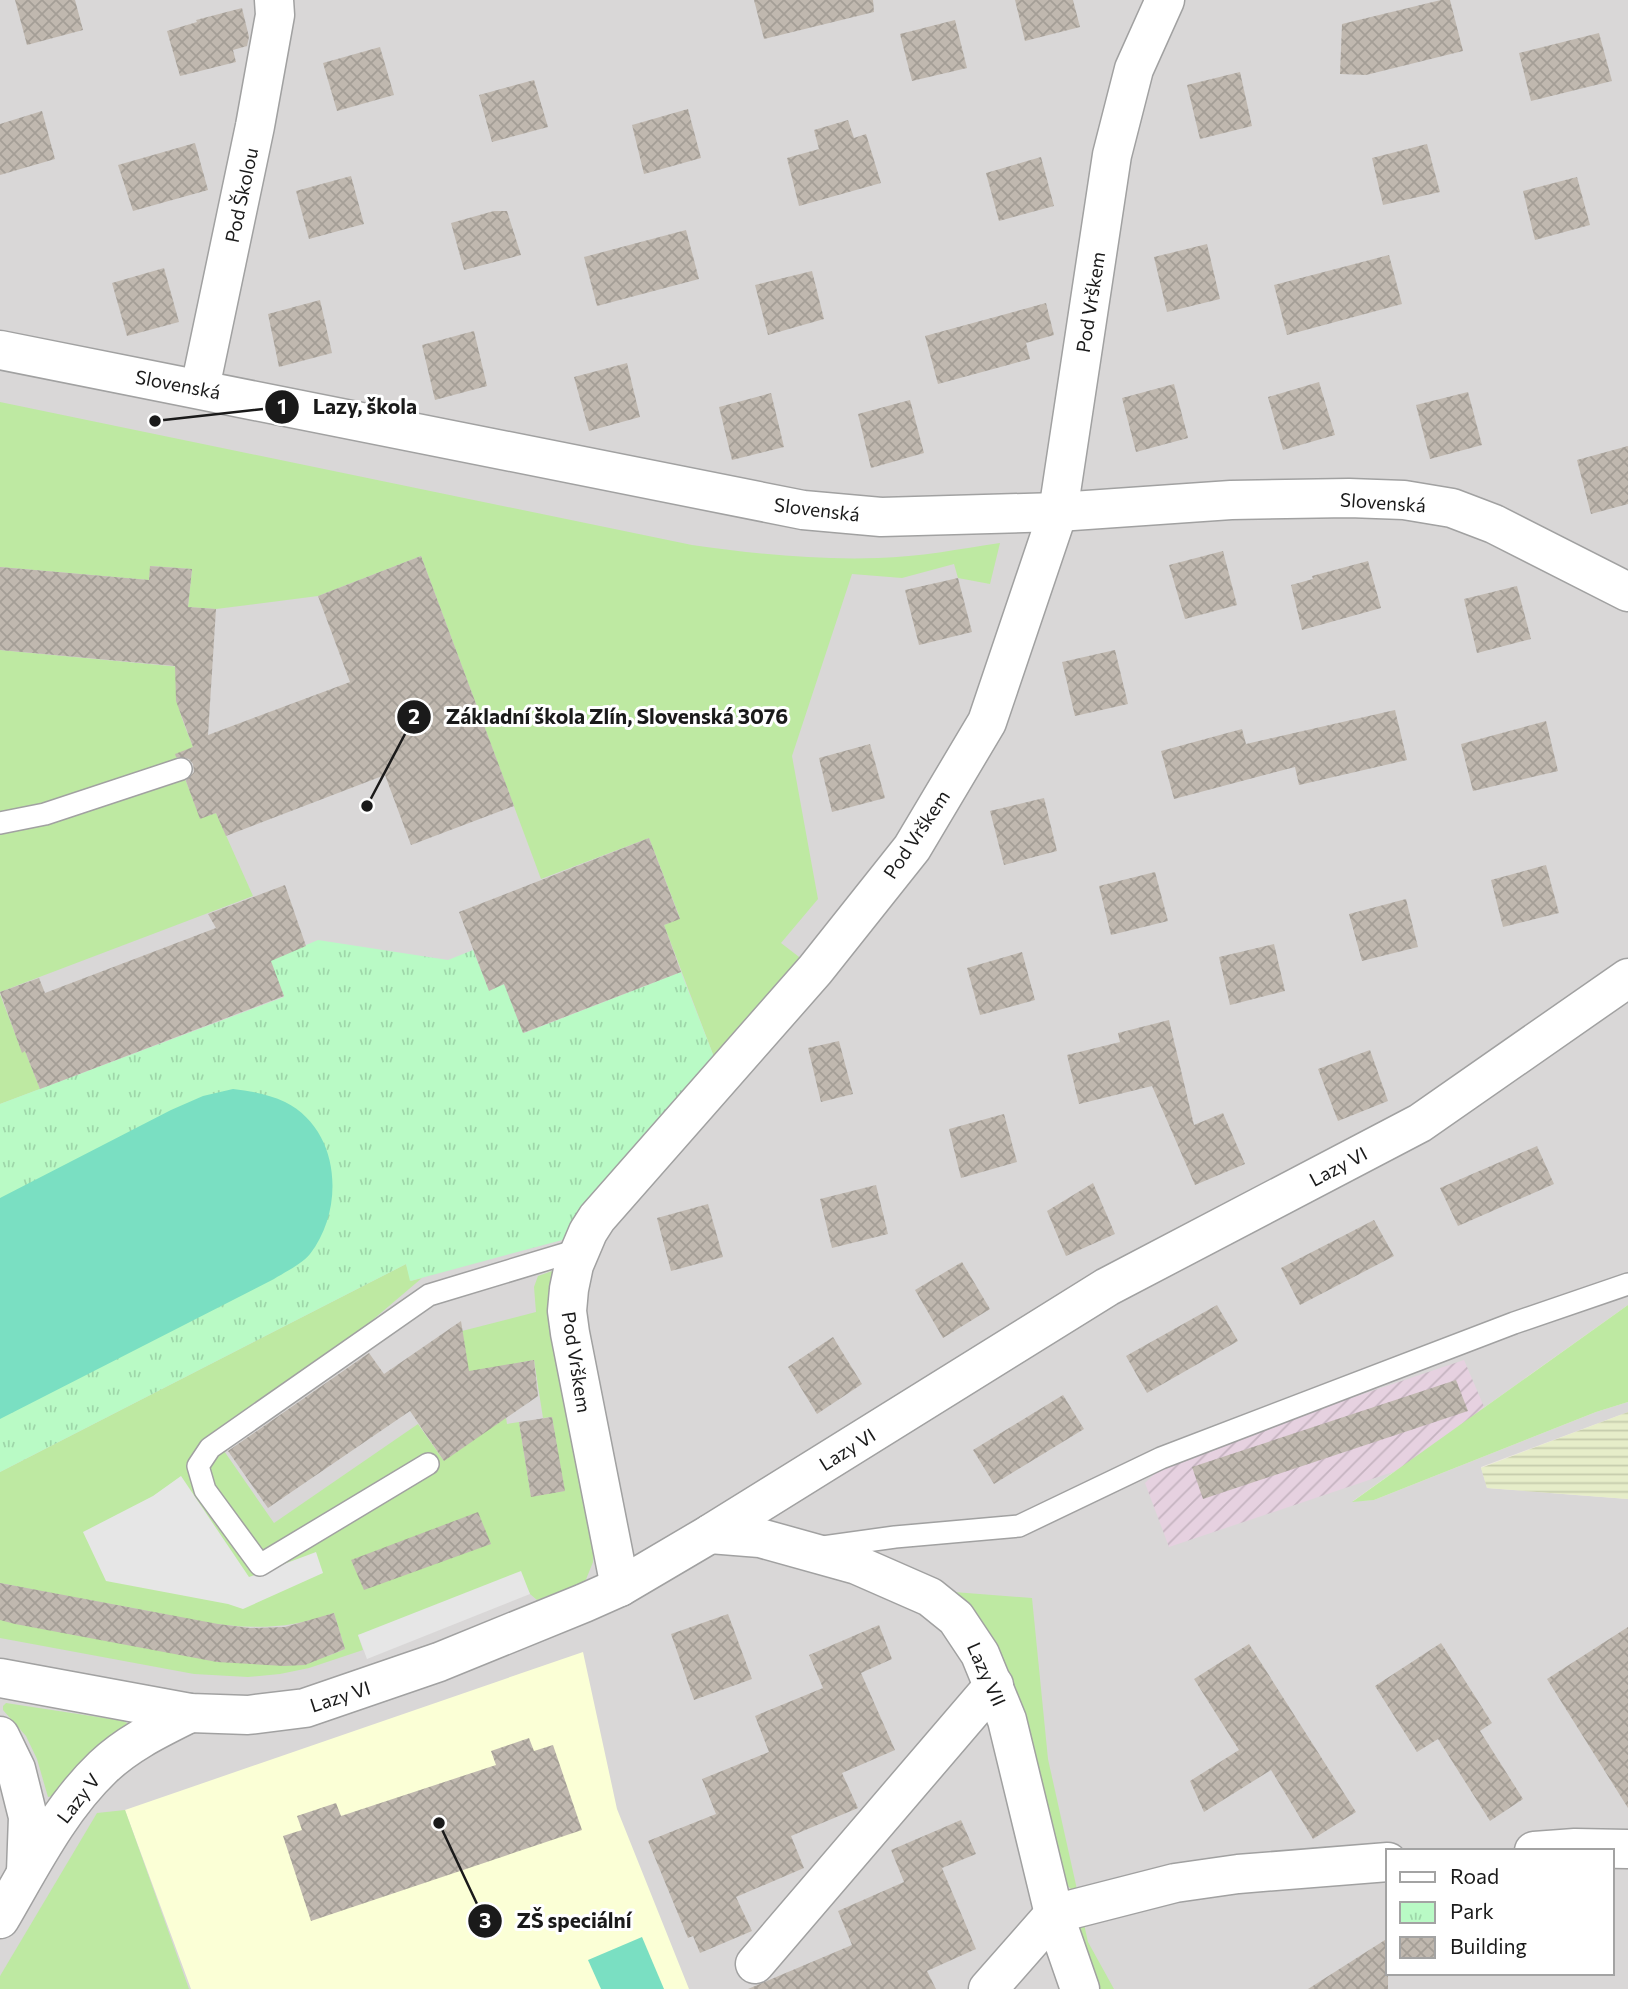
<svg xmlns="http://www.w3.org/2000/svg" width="1628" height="1989" font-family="Commissioner,sans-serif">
<defs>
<pattern id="industrial-furrows" width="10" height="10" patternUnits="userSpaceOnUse" patternTransform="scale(1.75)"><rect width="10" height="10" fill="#e6d1e0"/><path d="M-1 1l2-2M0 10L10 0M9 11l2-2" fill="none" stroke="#c5b3c0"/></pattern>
<pattern id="farmland-rules" width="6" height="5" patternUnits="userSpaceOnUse" patternTransform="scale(1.75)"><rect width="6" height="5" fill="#e6edc9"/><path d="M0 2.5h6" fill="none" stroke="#c5cbac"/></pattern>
<pattern id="park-tufts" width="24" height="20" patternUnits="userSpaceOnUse" patternTransform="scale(1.75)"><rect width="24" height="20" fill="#b9fac5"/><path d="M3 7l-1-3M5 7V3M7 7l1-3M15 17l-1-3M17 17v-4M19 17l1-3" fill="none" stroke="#9ed6a9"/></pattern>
<pattern id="building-cross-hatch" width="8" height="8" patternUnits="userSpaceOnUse" patternTransform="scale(1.75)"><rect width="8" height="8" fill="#c0b8af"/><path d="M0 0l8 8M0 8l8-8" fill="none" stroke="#a49e96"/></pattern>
</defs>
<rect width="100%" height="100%" fill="#ede9df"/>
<path fill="#d9d7d7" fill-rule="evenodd" d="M 0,0 L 1628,0 L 1628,1305 L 1353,1501 L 1374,1500 L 1596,1412 L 1628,1402 L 1628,1412 L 1481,1467 L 1487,1488 L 1628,1499 L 1628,1989 L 0,1989 ZM 1388,1851 L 1612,1851 L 1612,1973 L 1388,1973 Z"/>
<path fill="url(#industrial-furrows)" d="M 1464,1360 L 1497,1437 L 1169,1547 L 1145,1483 L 1170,1459 Z"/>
<path fill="#fbffd6" d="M 583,1652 L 617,1809 L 689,1989 L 191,1989 L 125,1810 Z"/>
<path fill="url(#farmland-rules)" d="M 1628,1412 L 1628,1499 L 1487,1488 L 1481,1468 Z"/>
<g fill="#bee9a2" fill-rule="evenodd">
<path d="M 0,402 L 692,545 C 754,554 816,560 878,558 C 919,557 960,549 1000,543 L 990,584 L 958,578 L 954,564 L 902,578 L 852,574 L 792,756 L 818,899 L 781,943 L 803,960 L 714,1057 L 664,925 L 680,918 L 649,838 L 541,879 L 421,556 L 318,596 L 216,609 L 188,607 L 192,569 L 151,566 L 149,580 L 0,567 Z"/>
<path d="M 0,650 L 180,667 C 172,702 181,715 193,747 L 176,755 L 200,818 L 216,813 L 253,896 L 0,992 Z"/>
<path d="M 0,994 L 22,1052 L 25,1051 L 40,1089 L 0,1104 Z"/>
<path d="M 545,1245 L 422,1278 L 222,1448 L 274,1523 L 418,1424 L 444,1461 L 462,1331 L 536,1312 L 534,1287 L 538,1276 L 555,1270 L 593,1547 L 593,1562 L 585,1582 L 537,1600 L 530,1594 L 527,1588 L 358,1635 L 363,1650 L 309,1668 L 280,1674 L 248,1677 L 194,1674 L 0,1638 L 0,1619 L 328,1656 L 345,1649 L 334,1613 C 263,1639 209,1623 138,1609 C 92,1601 46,1592 0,1583 L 0,1472 L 406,1264 L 411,1281 ZM 534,1360 L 543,1418 L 552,1417 L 564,1491 L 531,1496 L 519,1422 L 507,1424 L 498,1367 Z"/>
<path d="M 1628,1305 L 1628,1402 L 1596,1412 L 1374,1500 L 1352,1502 Z"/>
<path d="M 941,1591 L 1032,1598 L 1048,1759 L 1078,1894 L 1062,1882 Z"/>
<path d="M 6,1703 L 124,1721 L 128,1724 L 126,1731 L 53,1796 L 48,1797 L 37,1759 L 26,1736 L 3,1710 L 3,1706 Z"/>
<path d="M 125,1810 L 189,1989 L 0,1989 L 0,1976 L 97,1813 Z"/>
<path d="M 1084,1924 L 1088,1942 L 1114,1989 L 1090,1989 L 1077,1930 Z"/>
</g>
<path fill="url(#park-tufts)" d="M 318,940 L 448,960 L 473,950 L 489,990 L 504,984 L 524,1033 L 681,972 L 714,1057 L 566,1239 L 410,1281 L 406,1264 L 0,1472 L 0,1104 L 284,997 L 270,960 Z"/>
<g fill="#7adfc2">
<path d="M 233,1089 C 250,1091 269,1094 285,1102 C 341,1130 345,1209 310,1254 C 302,1264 285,1272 274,1279 L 0,1419 L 0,1198 L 171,1110 L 203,1096 Z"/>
<path d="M 642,1937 L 664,1989 L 601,1989 L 588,1960 Z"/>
</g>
<g fill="#e6e6e6">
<path d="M 181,1476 L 249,1577 L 316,1552 L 323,1573 L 243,1609 L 228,1604 L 106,1581 L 83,1532 L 153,1496 Z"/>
<path d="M 521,1571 L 530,1594 L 367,1659 L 358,1635 Z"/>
</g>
<g fill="url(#building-cross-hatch)">
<path d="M 15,0 L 75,0 L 83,30 L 27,45 Z"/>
<path d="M 754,0 L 873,0 L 874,12 L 764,39 Z"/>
<path d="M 1015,0 L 1073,0 L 1080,27 L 1025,41 Z"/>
<path d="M 1441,0 L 1450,0 L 1463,51 L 1366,75 L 1340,74 L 1342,24 Z"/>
<path d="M 242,8 L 249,37 L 247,46 L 233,50 L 236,62 L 180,76 L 167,31 L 197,22 L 196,20 Z"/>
<path d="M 955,20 L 967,68 L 912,81 L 900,34 Z"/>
<path d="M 1599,33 L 1612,81 L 1531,101 L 1519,53 Z"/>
<path d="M 380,47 L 394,95 L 337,111 L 323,63 Z"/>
<path d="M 1240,72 L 1252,126 L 1200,139 L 1187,85 Z"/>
<path d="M 534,80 L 548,127 L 492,142 L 479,95 Z"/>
<path d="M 688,109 L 701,158 L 644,174 L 632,125 Z"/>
<path d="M 42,111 L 55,159 L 0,175 L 0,124 Z"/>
<path d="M 848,120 L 854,138 L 866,134 L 881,183 L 799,206 L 787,158 L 819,149 L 814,130 Z"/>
<path d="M 195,143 L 208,190 L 133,211 L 118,165 Z"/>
<path d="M 1427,144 L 1440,192 L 1383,205 L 1372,158 Z"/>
<path d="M 1041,157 L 1054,206 L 999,221 L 986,173 Z"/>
<path d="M 351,176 L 364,224 L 309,239 L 296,191 Z"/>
<path d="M 1577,177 L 1590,225 L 1535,240 L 1523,191 Z"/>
<path d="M 494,211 L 507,211 L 521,255 L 464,270 L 451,223 Z"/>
<path d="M 686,230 L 699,279 L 597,306 L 584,257 Z"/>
<path d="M 1207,244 L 1220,299 L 1167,312 L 1154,257 Z"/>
<path d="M 1389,255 L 1402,304 L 1287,335 L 1274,285 Z"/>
<path d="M 164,268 L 179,322 L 127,336 L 112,283 Z"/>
<path d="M 812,271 L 824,319 L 768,335 L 755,285 Z"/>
<path d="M 320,300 L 332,353 L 279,367 L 268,314 Z"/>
<path d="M 1046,303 L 1054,335 L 1026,343 L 1030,359 L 938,384 L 925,336 Z"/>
<path d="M 474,331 L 487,386 L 435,400 L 422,345 Z"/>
<path d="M 627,363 L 640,417 L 589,431 L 574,377 Z"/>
<path d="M 1319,382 L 1335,435 L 1283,450 L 1268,397 Z"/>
<path d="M 1174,384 L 1188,438 L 1136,452 L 1122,398 Z"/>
<path d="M 1468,392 L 1482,445 L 1430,459 L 1416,405 Z"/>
<path d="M 771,393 L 784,447 L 732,460 L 719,407 Z"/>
<path d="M 910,400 L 924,453 L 871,468 L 858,414 Z"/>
<path d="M 1628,446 L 1628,504 L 1591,514 L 1577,460 Z"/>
<path d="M 1223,551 L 1237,605 L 1185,619 L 1169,565 Z"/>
<path d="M 421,556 L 514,806 L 411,845 L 385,775 L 226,836 L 216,813 L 200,819 L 186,781 L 194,772 L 193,764 L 189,759 L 176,757 L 175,754 L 193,747 L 176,701 L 175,666 L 0,650 L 0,567 L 149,580 L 150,566 L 192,569 L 188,607 L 216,609 L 208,735 L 350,682 L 318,596 Z"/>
<path d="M 1368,561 L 1381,608 L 1302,630 L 1291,585 L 1313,579 L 1312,576 Z"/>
<path d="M 958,578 L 972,632 L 919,645 L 905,590 Z"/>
<path d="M 1517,586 L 1531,639 L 1477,653 L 1464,599 Z"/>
<path d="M 1115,650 L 1128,704 L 1075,716 L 1062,662 Z"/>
<path d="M 1395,710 L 1407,760 L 1299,785 L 1295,767 L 1174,799 L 1161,751 L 1242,729 L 1246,744 Z"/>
<path d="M 1546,721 L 1558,771 L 1473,791 L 1461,744 Z"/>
<path d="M 870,744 L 885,798 L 832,812 L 819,758 Z"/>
<path d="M 1044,798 L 1057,851 L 1004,865 L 990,811 Z"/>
<path d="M 649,838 L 680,919 L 664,925 L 681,972 L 523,1033 L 504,984 L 489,991 L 459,912 Z"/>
<path d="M 1546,865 L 1559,913 L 1503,927 L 1491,880 Z"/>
<path d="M 1155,872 L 1168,921 L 1111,935 L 1099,886 Z"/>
<path d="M 285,885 L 306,946 L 271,961 L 284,996 L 40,1089 L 25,1051 L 22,1053 L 0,992 L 39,978 L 45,993 L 216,928 L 208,914 Z"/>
<path d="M 1406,899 L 1418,947 L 1362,961 L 1349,914 Z"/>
<path d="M 1274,944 L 1285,991 L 1230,1005 L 1219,957 Z"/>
<path d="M 1022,952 L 1035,1000 L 980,1015 L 967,968 Z"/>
<path d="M 1169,1020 L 1194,1125 L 1223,1113 L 1245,1164 L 1195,1185 L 1152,1086 L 1079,1104 L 1067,1055 L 1120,1042 L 1118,1033 Z"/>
<path d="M 839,1041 L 853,1094 L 821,1102 L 808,1048 Z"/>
<path d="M 1370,1050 L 1388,1101 L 1338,1121 L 1318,1069 Z"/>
<path d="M 1004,1114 L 1017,1162 L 961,1178 L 949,1129 Z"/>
<path d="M 1537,1146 L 1554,1184 L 1458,1226 L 1440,1188 Z"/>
<path d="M 1093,1183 L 1115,1234 L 1066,1256 L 1047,1211 Z"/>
<path d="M 876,1185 L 888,1234 L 832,1248 L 820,1199 Z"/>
<path d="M 708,1204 L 723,1257 L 671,1271 L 657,1218 Z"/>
<path d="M 1374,1220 L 1394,1256 L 1300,1305 L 1281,1268 Z"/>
<path d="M 962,1262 L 990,1309 L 943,1338 L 915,1290 Z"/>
<path d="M 1217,1305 L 1238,1341 L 1147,1393 L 1126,1356 Z"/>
<path d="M 461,1321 L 469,1371 L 534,1360 L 538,1396 L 444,1461 L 410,1411 L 268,1508 L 228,1451 L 369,1353 L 384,1374 Z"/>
<path d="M 833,1337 L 862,1384 L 817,1414 L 788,1367 Z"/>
<path d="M 1456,1380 L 1468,1411 L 1203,1499 L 1192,1467 Z"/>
<path d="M 1063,1395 L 1084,1429 L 994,1484 L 973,1450 Z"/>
<path d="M 552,1417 L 565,1491 L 531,1497 L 519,1422 Z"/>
<path d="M 478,1512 L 491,1544 L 364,1590 L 351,1560 Z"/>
<path d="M 0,1583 L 218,1624 L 250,1628 L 285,1627 L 334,1613 L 345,1649 L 305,1665 L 284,1666 L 217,1662 L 15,1624 L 0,1620 Z"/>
<path d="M 728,1614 L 752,1679 L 694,1700 L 671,1634 Z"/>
<path d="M 879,1625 L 892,1659 L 861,1673 L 895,1750 L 842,1773 L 858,1808 L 791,1836 L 804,1868 L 736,1897 L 752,1931 L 700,1953 L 693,1936 L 688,1938 L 648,1841 L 716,1814 L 702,1779 L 769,1752 L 755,1716 L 823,1688 L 809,1655 Z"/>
<path d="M 1628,1627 L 1628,1808 L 1547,1679 Z"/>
<path d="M 1441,1643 L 1492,1723 L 1480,1731 L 1523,1799 L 1490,1821 L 1438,1739 L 1417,1752 L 1375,1686 Z"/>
<path d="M 1249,1644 L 1356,1812 L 1313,1839 L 1271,1770 L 1204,1812 L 1190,1781 L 1239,1750 L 1194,1679 Z"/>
<path d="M 529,1738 L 534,1751 L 553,1745 L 582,1830 L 311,1921 L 283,1836 L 302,1830 L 297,1816 L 336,1803 L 341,1816 L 496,1765 L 491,1751 Z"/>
<path d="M 961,1820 L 976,1854 L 942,1868 L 976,1949 L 927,1971 L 936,1989 L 748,1989 L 852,1945 L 838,1911 L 904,1882 L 891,1850 Z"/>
<path d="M 1388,1938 L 1388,1989 L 1308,1989 Z"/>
</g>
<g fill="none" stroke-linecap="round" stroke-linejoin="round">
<defs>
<g id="service">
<path d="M 0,823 L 45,814 L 181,769"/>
<path d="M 428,1464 L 260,1565 L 205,1490 L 198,1466 L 210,1448 L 429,1295 L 581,1249"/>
<path d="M 823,1547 L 895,1537 L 1019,1526 L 1161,1458 L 1514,1323 L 1628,1284"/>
</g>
<g id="minor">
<path d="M 0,350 L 803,510 L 881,517 L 1058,512 L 1231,500 L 1349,498 L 1404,500 L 1452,508 L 1494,524 L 1628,592"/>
<path d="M 200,388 L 255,126 L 275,15 L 274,0"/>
<path d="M 710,1534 L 760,1538 L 857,1565 L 930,1597 L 956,1618 L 980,1654 L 1007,1720 L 1054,1914 L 1080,1989"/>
<path d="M 620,1587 L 570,1333 L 567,1311 L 569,1289 L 574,1265 L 588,1232 L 597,1218 L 815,970 L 912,848 L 987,722 L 1058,512 L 1112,155 L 1134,69 L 1165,0"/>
<path d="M 0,1678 L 190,1713 L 248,1715 L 305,1708 L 439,1662 L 584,1603 L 620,1587 L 710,1534 L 1107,1287 L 1420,1123 L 1628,978"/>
<path d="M 0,1736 L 16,1769 L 28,1817 L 26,1872"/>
<path d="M 1534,1851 L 1575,1848 L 1628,1849"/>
<path d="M 0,1919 C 31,1866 59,1809 103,1767 C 128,1743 160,1728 190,1713"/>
<path d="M 755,1964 L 994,1685"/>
<path d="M 988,1989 L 1054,1914 L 1175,1883 L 1238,1874 L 1388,1862"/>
</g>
</defs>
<use href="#service" stroke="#a1a1a1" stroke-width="24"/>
<use href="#minor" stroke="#a1a1a1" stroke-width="41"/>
<use href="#service" stroke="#fff" stroke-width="21"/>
<use href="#minor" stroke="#fff" stroke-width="38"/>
</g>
<g text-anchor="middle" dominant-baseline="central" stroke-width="6" stroke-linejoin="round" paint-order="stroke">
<g font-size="19" fill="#1a1a1a" stroke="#fff">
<text transform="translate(241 195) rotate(-78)">Pod Školou</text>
<text transform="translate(1090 302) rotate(-81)">Pod Vrškem</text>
<text transform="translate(178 384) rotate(11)">Slovenská</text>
<text transform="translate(1383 502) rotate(4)">Slovenská</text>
<text transform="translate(817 509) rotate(7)">Slovenská</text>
<text transform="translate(916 834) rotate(-56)">Pod Vrškem</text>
<text transform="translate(1338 1166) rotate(-28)">Lazy VI</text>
<text transform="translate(577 1362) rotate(81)">Pod Vrškem</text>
<text transform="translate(847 1449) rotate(-32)">Lazy VI</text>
<text transform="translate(987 1674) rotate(66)">Lazy VII</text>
<text transform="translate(340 1696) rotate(-18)">Lazy VI</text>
<text transform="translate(78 1798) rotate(-52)">Lazy V</text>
</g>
</g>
<path fill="none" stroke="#1a1a1a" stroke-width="2.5" d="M155 421L282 407M367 806L414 717M439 1823L485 1921"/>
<g fill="#1a1a1a" stroke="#fff" stroke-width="2.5">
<circle cx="155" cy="421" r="7"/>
<circle cx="367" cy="806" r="7"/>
<circle cx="439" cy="1823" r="7"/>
<circle cx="282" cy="407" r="18"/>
<circle cx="414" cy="717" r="18"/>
<circle cx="485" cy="1921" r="18"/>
</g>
<g font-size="21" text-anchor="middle" font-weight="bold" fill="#fff">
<text x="282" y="414">1</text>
<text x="414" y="724">2</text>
<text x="485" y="1928">3</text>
</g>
<g font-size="21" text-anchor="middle" font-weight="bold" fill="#1a1a1a" stroke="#fff" stroke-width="6" stroke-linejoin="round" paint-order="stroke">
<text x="365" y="414">Lazy, škola</text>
<text x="617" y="724">Základní škola Zlín, Slovenská 3076</text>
<text x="574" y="1928">ZŠ speciální</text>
</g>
<rect x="1386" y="1849" width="228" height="126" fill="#ffffff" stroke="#a3a3a3" stroke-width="2"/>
<rect x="1400" y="1872" width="35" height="10" fill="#ffffff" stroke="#a3a3a3" stroke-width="2"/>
<text x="1450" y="1884" font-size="21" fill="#1a1a1a">Road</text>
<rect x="1400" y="1902" width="35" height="21" fill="url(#park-tufts)" stroke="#a3a3a3" stroke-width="2"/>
<text x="1450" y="1919" font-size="21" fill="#1a1a1a">Park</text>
<rect x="1400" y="1937" width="35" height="21" fill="url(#building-cross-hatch)" stroke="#a3a3a3" stroke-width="2"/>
<text x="1450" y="1954" font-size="21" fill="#1a1a1a">Building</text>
</svg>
